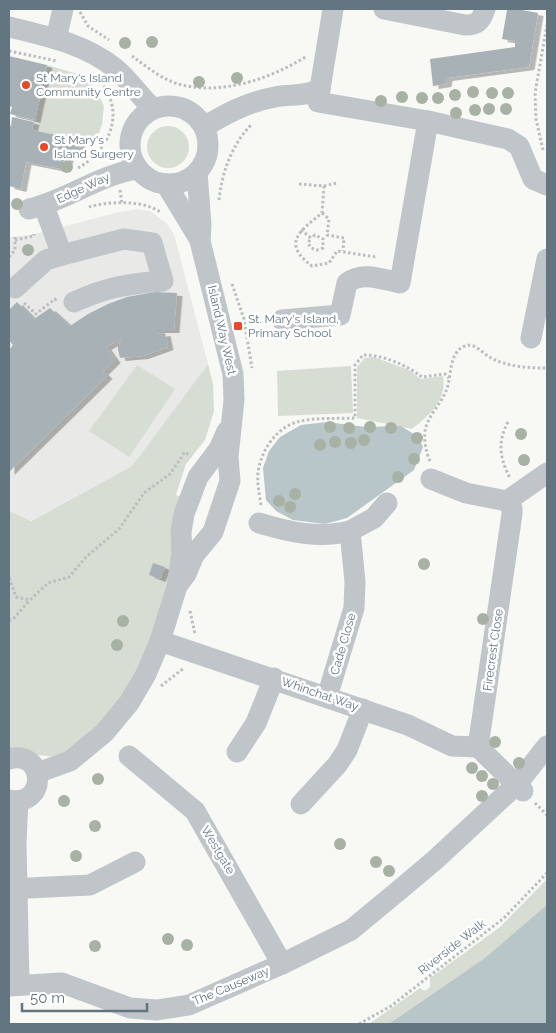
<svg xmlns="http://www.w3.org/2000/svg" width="556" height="1033" font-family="Raleway,sans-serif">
<defs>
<filter id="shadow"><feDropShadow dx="5.5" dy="3" stdDeviation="0" flood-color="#0004"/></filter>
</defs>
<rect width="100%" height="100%" fill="#f8f8f5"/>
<path fill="#e9e9e8" d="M 138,209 L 150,211 L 166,223 L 174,234 L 208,364 L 132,466 L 30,521 L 9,511 L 9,237 L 31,235 L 115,213 Z"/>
<g fill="#d8ddd4">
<path d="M 47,65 L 85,76 L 98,94 L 104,106 L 102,124 L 97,139 L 81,140 L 32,130 Z"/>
<circle cx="168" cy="147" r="21"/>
<path d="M 374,357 L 409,370 L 421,379 L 443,376 C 447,400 430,415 412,429 L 357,418 L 357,367 L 365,358 Z"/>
<path d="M 208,364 L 213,384 L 214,411 L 205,440 L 186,464 L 176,495 L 184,498 L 173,560 L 142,670 L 110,716 L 78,745 L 56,757 L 9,752 L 9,511 L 31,521 L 132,466 Z"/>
<path d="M 137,365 L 175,389 L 129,457 L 89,431 Z"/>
<path d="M 351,366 L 353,413 L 278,416 L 277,371 Z"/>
<path d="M 547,879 L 547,989 L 494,1024 L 369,1024 L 420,988 L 425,991 L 430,987 L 430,978 L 500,927 Z"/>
</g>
<g fill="#b8c5c9">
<path d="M 327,422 L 366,427 L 401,426 L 417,436 L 423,447 L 414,470 L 347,518 L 325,524 L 293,520 L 276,511 L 266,500 L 263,468 L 269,451 L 280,437 L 301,425 Z"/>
<path d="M 547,905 L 547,1024 L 389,1024 L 485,958 Z"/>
</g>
<g fill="#a7b1b6" filter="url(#shadow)">
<path d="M 517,9 L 538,13 L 529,67 L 447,78 L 446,84 L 433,86 L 430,59 L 515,47 L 515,41 L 502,39 L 507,10 Z"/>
<path d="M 9,56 L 47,65 L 35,120 L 10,114 L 12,107 L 9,106 Z"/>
<path d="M 12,117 L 34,122 L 32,130 L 81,140 L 77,157 L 69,155 L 67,162 L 63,161 L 61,169 L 26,162 L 21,189 L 9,186 L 9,125 L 11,126 Z"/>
<path d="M 155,292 L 177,293 L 174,330 L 158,330 L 158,334 L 165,333 L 168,347 L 143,356 L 120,358 L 118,350 L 118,344 L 122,341 L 120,339 L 106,347 L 115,360 L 103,372 L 107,376 L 9,472 L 9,350 L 13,345 L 9,340 L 9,310 L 17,302 L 34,319 L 50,308 L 70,326 L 88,314 L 108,304 L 127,297 Z"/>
<path d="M 153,563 L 165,567 L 160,579 L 149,575 Z"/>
</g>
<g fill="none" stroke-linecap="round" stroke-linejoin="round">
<g stroke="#babec0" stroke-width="3" stroke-dasharray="2.5 2.5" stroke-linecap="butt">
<path d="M 80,12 L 88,26 L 109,40"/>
<path d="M 9,51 L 57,61"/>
<path d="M 132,56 C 147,67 164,81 182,85 C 224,95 272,78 307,56"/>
<path d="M 543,150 L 536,119 L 535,93 L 547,25"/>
<path d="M 78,168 C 108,151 125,116 103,85"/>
<path d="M 299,184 L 324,186 L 337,183"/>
<path d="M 324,186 L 322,213 C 300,231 281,243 312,266 L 329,263 L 337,251 L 376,257"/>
<path d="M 120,190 L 122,204"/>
<path d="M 219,200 C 222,172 232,144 252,124"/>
<path d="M 89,207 C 108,201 144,200 160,212"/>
<path d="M 322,213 L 329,219 L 327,235 L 344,238 L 343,251"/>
<path d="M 301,230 L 311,238 L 308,243 L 311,248 L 317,250 L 323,248 L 323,239 L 315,235 L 311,238"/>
<path d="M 15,240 L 34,236 L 34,234"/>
<path d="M 9,257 L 15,250 L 15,237"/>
<path d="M 232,284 L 244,319 L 252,368"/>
<path d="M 24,303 L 36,314 L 55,299 L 56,301"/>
<path d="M 508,422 C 497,442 500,459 510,478"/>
<path d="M 430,461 C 426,453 424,441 425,431 C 427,417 441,404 446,391 C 452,378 448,352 465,346 C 475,342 483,354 491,358 C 508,367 529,368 547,368"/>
<path d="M 261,505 C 259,492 256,479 259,467 C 263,448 278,427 297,422 C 315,417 337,419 355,418 L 355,365 L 363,355 C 384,355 406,365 422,377 L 445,374 L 449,378"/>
<path d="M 9,578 L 16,597 L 30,600 L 48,583 L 69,577 L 86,557 L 119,529 L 144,493 L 170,474 L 185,452 L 191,456"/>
<path d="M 190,611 L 195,634"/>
<path d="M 9,621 L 14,618 L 30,600"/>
<path d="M 161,686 L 184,668"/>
<path d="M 535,803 L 547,815"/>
<path d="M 359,1024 L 391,1006 L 504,918 L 547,873"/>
</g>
<g stroke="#c0c5c9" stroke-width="21">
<path d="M 384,9 L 465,25 C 478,25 481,21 485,9"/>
<path d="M 9,27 C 47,36 85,44 116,69 C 129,80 140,96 153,109"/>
<path d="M 56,39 L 63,9"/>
<path d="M 320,89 L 318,102 L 428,121 L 508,139 L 519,146 L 533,179 L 547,185"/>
<circle cx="169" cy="145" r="39"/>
<path d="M 204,127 C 227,113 248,102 275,97 C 291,94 304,97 320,89 L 333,9"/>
<path d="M 166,184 L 200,240"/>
<path d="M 44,206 L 62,255 L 124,239 L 152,243 L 163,281 C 127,284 107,287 74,302"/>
<path d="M 29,209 C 67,200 99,175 137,169"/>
<path d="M 15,288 L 46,260 L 62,255"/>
<path d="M 282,320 L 340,315 L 347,283 C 362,271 381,279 400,283 L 428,121"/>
<path d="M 531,338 L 547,259"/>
<path d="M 431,479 L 466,493 L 507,501"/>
<path d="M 259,523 C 289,532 319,539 350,531"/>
<path d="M 177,586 L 186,574 L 194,555 L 213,532 L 230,481 L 228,457 L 234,400 L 233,374 L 200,241 L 201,225 L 197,172"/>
<path d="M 160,641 L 408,725 L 452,746 L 478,747"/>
<path d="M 327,697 L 354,608 L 355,582 L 350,531 L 374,518 L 387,503"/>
<path d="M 237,752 L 256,723 L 274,678"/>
<path d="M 129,756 L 195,811 L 282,964"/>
<path d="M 9,759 C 46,749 48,808 9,800"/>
<path d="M 37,773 L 70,761 L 104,733 L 129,703 L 146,674 L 160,641 L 177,586 L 182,553 L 181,532 L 184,514 L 198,477 L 219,449 L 227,431"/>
<path d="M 523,791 L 478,747 L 512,514 L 512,508 L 507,501 L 547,473"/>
<path d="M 18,801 L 16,842 L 19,985"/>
<path d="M 301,804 L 337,765 L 347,750 L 363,709"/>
<path d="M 9,889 L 90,885 L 135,862"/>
<path d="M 9,986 L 62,983 L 130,1008 L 157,1010 L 189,1005 L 282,964 L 351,930 L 397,892 L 435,860 L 517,784 L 547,746"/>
</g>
</g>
<g fill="#a8b2a4">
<circle cx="152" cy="42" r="6"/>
<circle cx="125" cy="43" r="6"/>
<circle cx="237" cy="78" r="6"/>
<circle cx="199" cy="82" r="6"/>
<circle cx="473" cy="92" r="6"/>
<circle cx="492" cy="93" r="6"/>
<circle cx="508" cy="93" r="6"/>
<circle cx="455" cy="95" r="6"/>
<circle cx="402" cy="97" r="6"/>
<circle cx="422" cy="98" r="6"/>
<circle cx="438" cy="98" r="6"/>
<circle cx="381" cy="101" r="6"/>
<circle cx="489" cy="109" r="6"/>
<circle cx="506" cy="109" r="6"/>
<circle cx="475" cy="110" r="6"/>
<circle cx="456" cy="113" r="6"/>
<circle cx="67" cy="167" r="6"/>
<circle cx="17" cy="204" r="6"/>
<circle cx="28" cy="250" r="6"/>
<circle cx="330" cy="427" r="6"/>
<circle cx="370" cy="427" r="6"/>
<circle cx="349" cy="428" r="6"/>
<circle cx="391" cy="428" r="6"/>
<circle cx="521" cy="434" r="6"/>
<circle cx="417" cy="438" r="6"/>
<circle cx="364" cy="440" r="6"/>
<circle cx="335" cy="442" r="6"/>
<circle cx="351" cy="443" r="6"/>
<circle cx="320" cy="445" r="6"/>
<circle cx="414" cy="459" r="6"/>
<circle cx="524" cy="460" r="6"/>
<circle cx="398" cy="477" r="6"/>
<circle cx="295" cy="494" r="6"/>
<circle cx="279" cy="501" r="6"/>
<circle cx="290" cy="507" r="6"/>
<circle cx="424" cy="564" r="6"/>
<circle cx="483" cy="619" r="6"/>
<circle cx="123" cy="621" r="6"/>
<circle cx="117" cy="645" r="6"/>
<circle cx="495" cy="742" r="6"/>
<circle cx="519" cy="763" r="6"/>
<circle cx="472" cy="768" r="6"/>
<circle cx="482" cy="776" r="6"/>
<circle cx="98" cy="779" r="6"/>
<circle cx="493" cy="784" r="6"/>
<circle cx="482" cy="796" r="6"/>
<circle cx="64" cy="801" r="6"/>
<circle cx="95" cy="826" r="6"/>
<circle cx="340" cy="844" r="6"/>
<circle cx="76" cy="856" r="6"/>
<circle cx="376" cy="862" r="6"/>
<circle cx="389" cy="871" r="6"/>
<circle cx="168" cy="939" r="6"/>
<circle cx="187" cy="945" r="6"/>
<circle cx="95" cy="946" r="6"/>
</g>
<g fill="#e64a27" stroke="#fff" stroke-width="2">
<circle cx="26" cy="85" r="5"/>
<circle cx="44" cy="147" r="5"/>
<rect x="233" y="321" width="10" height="10" rx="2.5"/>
</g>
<g text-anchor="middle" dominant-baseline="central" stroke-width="5" stroke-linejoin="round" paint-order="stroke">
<g font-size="12" fill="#627580" stroke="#fff" text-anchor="start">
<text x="36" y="78">St Mary's Island<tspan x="36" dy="14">Community Centre</tspan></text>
<text x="54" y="140">St Mary's<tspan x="54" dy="14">Island Surgery</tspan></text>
<text x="248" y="319">St. Mary's Island,<tspan x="248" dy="14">Primary School</tspan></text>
</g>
<g font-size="12" fill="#627580" stroke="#fff">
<text transform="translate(83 188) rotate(-25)">Edge Way</text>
<text transform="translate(222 330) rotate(77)">Island Way West</text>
<text transform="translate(343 644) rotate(-74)">Cade Close</text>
<text transform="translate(493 650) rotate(-82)">Firecrest Close</text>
<text transform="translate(320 694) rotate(19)">Whinchat Way</text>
<text transform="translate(218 850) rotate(59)">Westgate</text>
<text transform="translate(452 947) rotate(-38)">Riverside Walk</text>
<text transform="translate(231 986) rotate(-23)">The Causeway</text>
</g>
</g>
<rect width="556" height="1033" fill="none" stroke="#627580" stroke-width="20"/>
<path d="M22 1003v8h125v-8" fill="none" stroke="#627580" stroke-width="2.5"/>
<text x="30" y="1003" font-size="15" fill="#627580" stroke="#ffffff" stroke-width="4" paint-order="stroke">50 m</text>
</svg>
